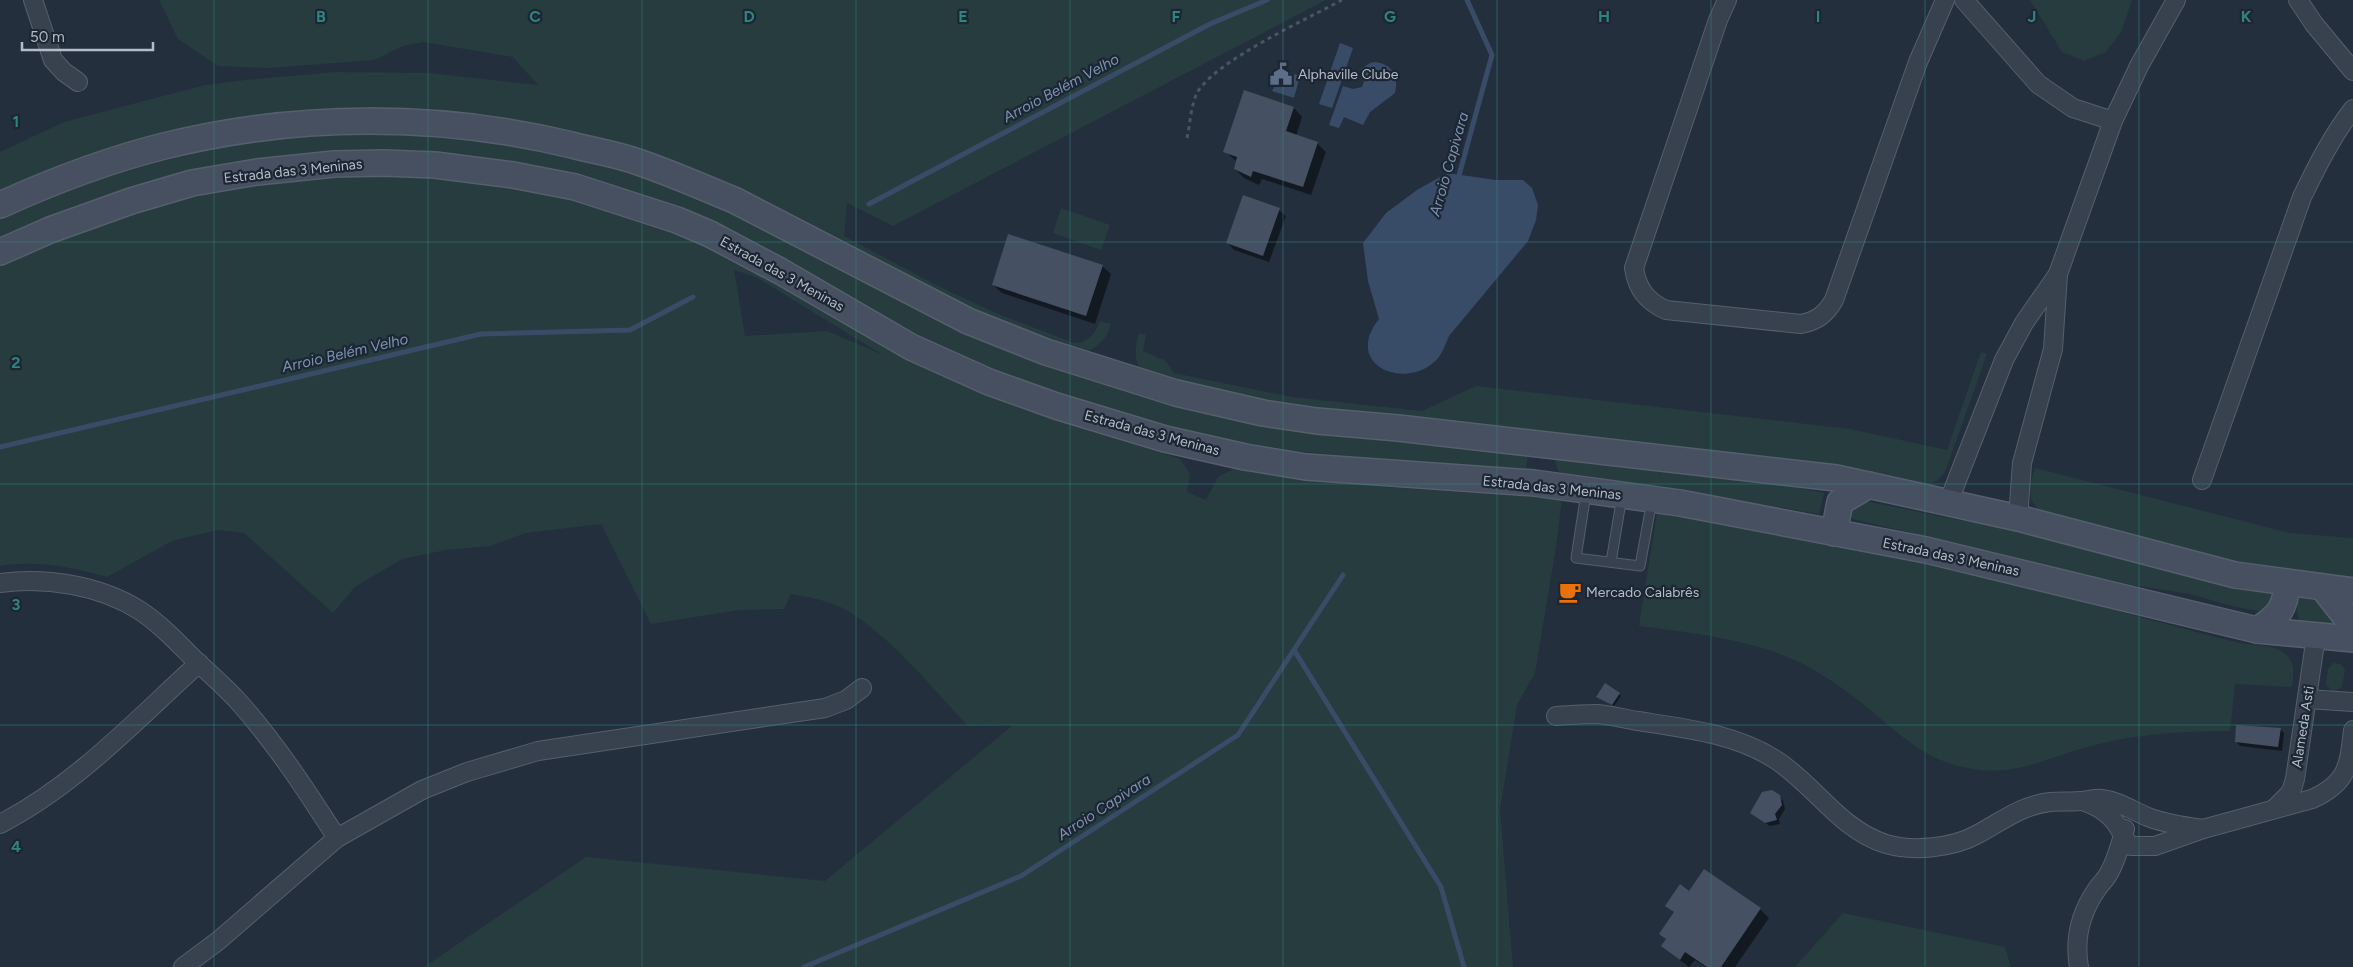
<svg xmlns="http://www.w3.org/2000/svg" width="2353" height="967" font-family="Figtree,sans-serif">
<rect width="100%" height="100%" fill="#242f3e"/>
<g fill="#263c3f" fill-rule="evenodd">
<path d="M 159,0 L 1326,0 L 893,226 L 847,203 L 844,236 L 938,286 L 998,314 L 1074,343 C 1088,343 1096,333 1100,321 L 1111,324 C 1107,339 1098,348 1083,353 L 1017,334 L 700,174 L 336,113 L 0,197 L 0,152 L 64,122 L 205,85 L 245,80 L 334,72 L 429,73 L 538,85 L 513,57 L 423,42 L 403,46 L 374,60 L 268,68 L 218,66 L 178,39 Z"/>
<path d="M 2030,0 L 2132,0 L 2121,32 L 2106,52 L 2084,61 L 2062,52 Z"/>
<path d="M 426,131 L 583,155 L 687,189 L 1044,363 L 1528,452 L 1526,471 L 1303,452 L 1226,440 L 1144,421 L 1049,390 L 983,364 L 915,333 L 741,240 L 629,194 L 327,156 L 0,242 L 0,216 L 120,169 L 201,148 L 300,134 Z"/>
<path d="M 393,172 L 563,193 L 680,232 L 867,331 L 903,357 L 978,391 L 1031,412 L 1180,459 L 1190,474 L 1187,492 L 1206,500 L 1218,477 L 1236,468 L 1369,486 L 1562,499 L 1556,547 L 1535,673 L 1517,705 L 1500,810 L 1513,967 L 424,967 L 586,857 L 825,881 L 1013,725 L 968,726 C 932,688 892,637 846,610 C 830,601 809,597 791,594 L 784,609 L 739,610 L 651,624 L 601,524 L 526,533 L 490,546 L 446,550 L 402,559 L 355,587 L 333,613 L 244,533 L 217,530 L 172,541 L 107,577 C 71,567 37,560 0,566 L 0,263 L 43,242 L 167,199 L 266,180 ZM 734,270 L 756,277 L 883,355 L 827,331 L 745,336 Z"/>
<path d="M 1061,208 L 1110,225 L 1101,250 L 1053,233 Z"/>
<path d="M 1139,333 L 1146,335 L 1143,351 L 1166,361 L 1174,373 L 1292,397 L 1422,411 L 1476,386 L 1850,429 L 1947,450 L 1981,352 L 1987,354 L 1945,472 L 1937,481 L 1926,485 L 1298,409 L 1142,372 C 1133,359 1135,347 1139,333 Z"/>
<path d="M 1558,457 L 1747,478 L 1824,493 L 1819,514 L 1664,487 L 1565,477 L 1558,471 L 1555,461 Z"/>
<path d="M 2035,468 L 2290,533 L 2353,538 L 2353,581 L 2247,566 L 2043,513 C 2025,500 2029,486 2035,468 Z"/>
<path d="M 1865,501 L 1958,520 L 2029,528 L 2269,591 L 2273,601 L 2262,612 L 2228,605 L 2190,594 L 2132,585 L 2076,572 L 1853,519 L 1850,517 L 1849,505 Z"/>
<path d="M 1657,513 C 1763,531 1869,550 1973,573 C 2042,588 2110,610 2178,627 C 2199,633 2219,638 2240,643 C 2254,646 2273,644 2284,653 C 2296,663 2294,673 2292,687 L 2235,684 L 2230,731 C 2184,731 2135,734 2091,746 C 2045,758 2013,779 1962,767 C 1919,757 1891,726 1858,700 C 1844,689 1829,679 1814,670 C 1767,641 1693,633 1639,626 Z"/>
<path d="M 2299,595 L 2315,598 L 2345,628 L 2299,621 L 2296,605 Z"/>
<path d="M 2333,663 L 2341,664 L 2345,670 L 2342,687 L 2333,692 L 2326,684 L 2328,669 Z"/>
<path d="M 1843,913 L 2005,947 L 2011,967 L 1795,967 Z"/>
</g>
<g fill="#394c67">
<path d="M 1340,43 L 1353,48 L 1332,108 L 1319,104 Z"/>
<path d="M 1375,62 C 1393,64 1399,77 1395,93 L 1370,112 L 1363,125 L 1344,117 L 1339,128 L 1329,125 L 1343,86 L 1353,89 L 1362,87 L 1365,79 L 1361,69 L 1370,63 Z"/>
<path d="M 1291,73 L 1300,76 L 1294,98 L 1272,91 L 1280,77 Z"/>
<path d="M 1447,173 L 1496,180 L 1523,180 L 1532,188 L 1538,205 L 1536,220 L 1528,241 L 1449,336 C 1445,346 1441,357 1433,363 C 1403,389 1343,365 1379,319 L 1368,281 L 1363,243 L 1386,213 L 1417,190 Z"/>
</g>
<g fill="#0007">
<path d="M 1294,108 L 1302,117 L 1296,136 L 1317,143 L 1326,152 L 1311,195 L 1262,179 L 1259,185 L 1244,178 L 1235,169 L 1237,162 L 1225,151 Z"/>
<path d="M 1279,210 L 1286,216 L 1269,262 L 1234,250 L 1228,243 Z"/>
<path d="M 1102,266 L 1111,274 L 1095,324 L 1002,293 L 993,285 Z"/>
<path d="M 1619,694 L 1621,696 L 1614,706 L 1599,698 Z"/>
<path d="M 2280,729 L 2284,733 L 2282,751 L 2240,746 L 2236,741 Z"/>
<path d="M 1779,796 L 1783,801 L 1785,809 L 1779,819 L 1780,824 L 1770,826 L 1751,813 Z"/>
<path d="M 1689,892 L 1760,909 L 1769,918 L 1735,967 L 1705,967 L 1695,960 L 1689,967 L 1662,946 L 1667,940 L 1661,934 L 1675,913 L 1667,906 Z"/>
</g>
<g fill="none" stroke-linecap="round" stroke-linejoin="round">
<g stroke="#394c67" stroke-width="5">
<path d="M 1458,179 L 1492,55 L 1467,0"/>
<path d="M 869,204 L 1210,24 L 1267,0"/>
<path d="M 0,447 L 481,334 L 630,330 L 693,297"/>
<path d="M 1294,650 L 1441,887 L 1464,967"/>
<path d="M 804,967 L 1021,876 L 1238,735 L 1343,575"/>
</g>
</g>
<g fill="#455162">
<path d="M 1244,90 L 1294,107 L 1286,131 L 1318,142 L 1303,187 L 1253,171 L 1251,177 L 1234,169 L 1237,157 L 1223,152 Z"/>
<path d="M 1243,195 L 1280,208 L 1263,256 L 1226,243 Z"/>
<path d="M 1008,234 L 1103,265 L 1086,316 L 992,285 Z"/>
<path d="M 1605,683 L 1620,693 L 1612,705 L 1596,697 Z"/>
<path d="M 2236,725 L 2281,728 L 2278,747 L 2235,742 Z"/>
<path d="M 1772,790 L 1780,795 L 1782,805 L 1775,814 L 1777,820 L 1765,823 L 1750,813 L 1762,792 Z"/>
<path d="M 1704,869 L 1761,908 L 1721,967 L 1707,967 L 1685,952 L 1680,960 L 1661,946 L 1666,939 L 1659,934 L 1674,912 L 1665,906 L 1680,884 L 1689,891 Z"/>
</g>
<g fill="none" stroke-linecap="round" stroke-linejoin="round">
<defs>
<g id="lane">
<path d="M 1586,493 L 1576,558 L 1640,566 L 1652,500"/>
<path d="M 1611,562 L 1622,496"/>
</g>
<g id="street">
<path d="M 33,0 L 53,60 L 64,72 L 78,82"/>
<path d="M 1727,0 L 1718,20 L 1634,268 C 1637,288 1646,301 1666,310 L 1801,324 C 1817,321 1826,314 1834,300 L 1918,62 L 1945,0"/>
<path d="M 1964,0 L 2038,84 L 2073,108 L 2113,121"/>
<path d="M 2298,0 L 2314,24 L 2353,71"/>
<path d="M 2202,480 L 2302,197 C 2317,166 2332,136 2353,109"/>
<path d="M 1948,503 L 2004,360 L 2024,323 L 2058,274 L 2113,121 L 2139,66 L 2176,0"/>
<path d="M 2018,518 L 2022,463 L 2053,349 L 2058,274"/>
<path d="M 0,583 C 46,577 99,585 139,610 C 159,623 176,641 193,658 C 208,672 223,685 237,700 C 275,742 306,790 337,838"/>
<path d="M 2307,699 L 2353,702"/>
<path d="M 1556,716 C 1570,715 1584,714 1597,714 C 1611,715 1625,719 1638,721 C 1684,728 1737,734 1776,760 C 1815,785 1839,829 1886,844 C 1913,852 1953,848 1978,834 C 2002,821 2022,805 2050,802 C 2060,801 2070,802 2080,801 C 2087,801 2095,798 2102,799 C 2119,801 2133,811 2148,817 C 2165,824 2185,826 2203,829"/>
<path d="M 2085,802 C 2100,807 2112,815 2120,830 C 2124,837 2125,841 2131,846 L 2155,846 L 2203,829 L 2312,799 C 2348,783 2349,765 2353,730"/>
<path d="M 2274,809 L 2291,792 L 2295,779 L 2316,636"/>
<path d="M 0,824 C 76,785 136,720 199,663"/>
<path d="M 183,967 L 218,941 L 337,838 L 422,790 L 467,772 L 538,751 L 825,708 L 846,700 L 862,688"/>
<path d="M 2079,967 C 2074,939 2081,912 2097,889 C 2101,883 2106,879 2109,873 C 2117,859 2120,844 2125,829"/>
</g>
<g id="secondary">
<path d="M 0,205 C 53,181 108,160 164,146 C 296,113 440,113 572,145 C 594,151 617,154 638,162 C 671,173 702,187 734,200 L 968,321 L 1046,352 L 1176,393 L 1263,413 L 1317,421 L 1398,428 L 1836,478 L 2018,518 L 2235,575 L 2353,591"/>
<path d="M 0,252 L 50,230 L 131,201 L 192,183 L 257,172 L 334,164 L 384,163 L 435,165 L 513,175 L 575,187 L 677,220 L 710,234 L 780,271 L 911,347 L 989,382 L 1056,406 L 1165,439 L 1245,457 L 1306,467 L 1534,483 L 1680,503 L 1926,550 L 2257,630 L 2353,639"/>
<path d="M 1834,533 L 1840,502 L 1869,485"/>
<path d="M 2324,589 L 2353,626"/>
<path d="M 2257,630 C 2279,616 2285,609 2287,584"/>
</g>
</defs>
<use href="#lane" stroke="#565f6c" stroke-width="11"/>
<use href="#street" stroke="#565f6c" stroke-width="20"/>
<use href="#secondary" stroke="#565f6c" stroke-width="28"/>
<path stroke="#44595c" stroke-width="3" stroke-dasharray="4 4" stroke-linecap="butt" d="M 1187,138 C 1190,125 1191,105 1197,93 C 1215,61 1307,19 1342,0"/>
<use href="#lane" stroke="#38414e" stroke-width="9"/>
<use href="#street" stroke="#38414e" stroke-width="18"/>
<use href="#secondary" stroke="#465061" stroke-width="25"/>
</g>
<path fill="none" stroke="#308480" stroke-width="1" stroke-opacity="0.55" d="M 214,0 L 214,967M 428,0 L 428,967M 642,0 L 642,967M 856,0 L 856,967M 1070,0 L 1070,967M 1283,0 L 1283,967M 1497,0 L 1497,967M 1711,0 L 1711,967M 1925,0 L 1925,967M 2139,0 L 2139,967M 0,242 L 2353,242M 0,484 L 2353,484M 0,725 L 2353,725"/>
<defs>
<symbol id="civic-bare" viewBox="-9 -9 18 18"><path d="M-.6-6.5H3V-4.5H.6V-3L4-1V1h2V6H-6V1h2V-1L-.6-3ZM-1.2 2.5V6h2.4V2.5Z" fill="#5c6f8a" stroke="#1d2633" stroke-width="2.5" paint-order="stroke"/></symbol>
<symbol id="cafe-bare" viewBox="-9 -9 18 18"><path d="M-5.5-4.5H6V0H3Q3 3.5 0 3.5H-2.5Q-5.5 3.5-5.5 0ZM3-3.2v2h1.7v-2ZM-6 4.5H4V6H-6Z" fill="#e8710a" stroke="#1d2633" stroke-width="2.5" paint-order="stroke"/></symbol>
</defs>
<g fill-rule="evenodd">
<use href="#civic-bare" x="1265" y="58" width="32" height="32"/>
<use href="#cafe-bare" x="1554" y="576" width="32" height="32"/>
</g>
<g text-anchor="middle" dominant-baseline="central" stroke-width="4.5" stroke-linejoin="round" paint-order="stroke">
<g font-size="14" fill="#b4bcc9" stroke="#1d2633" text-anchor="start">
<text x="1298" y="74">Alphaville Clube</text>
<text x="1586" y="592">Mercado Calabrês</text>
</g>
<g font-size="14" fill="#b4bcc9" stroke="#1d2633">
<text transform="translate(293 171) rotate(-6)">Estrada das 3 Meninas</text>
<text transform="translate(782 274) rotate(29)">Estrada das 3 Meninas</text>
<text transform="translate(1152 433) rotate(15)">Estrada das 3 Meninas</text>
<text transform="translate(1552 488) rotate(6)">Estrada das 3 Meninas</text>
<text transform="translate(1951 557) rotate(12)">Estrada das 3 Meninas</text>
<text transform="translate(2303 727) rotate(-81)">Alameda Asti</text>
</g>
<g font-size="15" font-style="italic" fill="#7c92b1" stroke="#1d2633">
<text transform="translate(1061 88) rotate(-28)">Arroio Belém Velho</text>
<text transform="translate(1449 164) rotate(-74)">Arroio Capivara</text>
<text transform="translate(345 353) rotate(-13)">Arroio Belém Velho</text>
<text transform="translate(1104 807) rotate(-33)">Arroio Capivara</text>
</g>
</g>
<g font-size="16" text-anchor="middle" font-weight="bold" fill="#308480" stroke="#1d2633" stroke-width="4.5" stroke-linejoin="round" paint-order="stroke">
<text x="321" y="22">B</text>
<text x="535" y="22">C</text>
<text x="749" y="22">D</text>
<text x="963" y="22">E</text>
<text x="1176" y="22">F</text>
<text x="1390" y="22">G</text>
<text x="1604" y="22">H</text>
<text x="1818" y="22">I</text>
<text x="2032" y="22">J</text>
<text x="2246" y="22">K</text>
<text x="16" y="127">1</text>
<text x="16" y="368">2</text>
<text x="16" y="610">3</text>
<text x="16" y="852">4</text>
</g>
<path d="M22 42v8h131v-8" fill="none" stroke="#b4bcc9" stroke-width="2.5"/>
<text x="30" y="42" font-size="15" fill="#b4bcc9" stroke="#1d2633" stroke-width="4" paint-order="stroke">50 m</text>
</svg>
